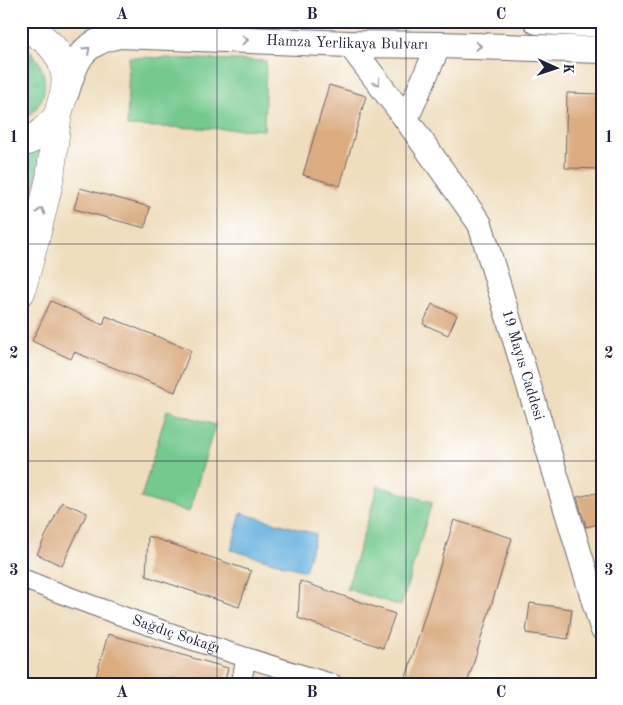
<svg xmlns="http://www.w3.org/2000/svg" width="623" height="705" font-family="'Old Standard TT',serif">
<defs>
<pattern id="grass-tufts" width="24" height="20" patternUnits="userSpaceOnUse" patternTransform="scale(1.25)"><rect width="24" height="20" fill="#74c98e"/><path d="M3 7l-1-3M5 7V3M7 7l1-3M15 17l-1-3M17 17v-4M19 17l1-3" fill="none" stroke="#64ac7b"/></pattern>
</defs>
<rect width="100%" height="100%" fill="#fff"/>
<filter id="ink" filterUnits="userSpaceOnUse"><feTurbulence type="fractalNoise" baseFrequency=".02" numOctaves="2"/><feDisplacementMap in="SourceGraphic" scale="10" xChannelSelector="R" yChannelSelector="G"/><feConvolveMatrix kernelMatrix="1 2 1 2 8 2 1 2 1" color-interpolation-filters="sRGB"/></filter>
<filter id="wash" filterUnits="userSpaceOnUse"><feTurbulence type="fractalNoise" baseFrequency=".0096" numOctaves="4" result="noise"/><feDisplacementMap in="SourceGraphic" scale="20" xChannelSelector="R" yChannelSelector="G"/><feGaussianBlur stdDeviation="1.12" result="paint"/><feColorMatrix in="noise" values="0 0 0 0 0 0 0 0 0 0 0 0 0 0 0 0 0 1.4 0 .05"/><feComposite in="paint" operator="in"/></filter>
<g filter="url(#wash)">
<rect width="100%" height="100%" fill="#efdebe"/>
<g fill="url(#grass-tufts)" stroke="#4b7664">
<path d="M 21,43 C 50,64 55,101 21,121 Z"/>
<path d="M 46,137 L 21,249 L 21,149 Z"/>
</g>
<g fill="#74c98e" stroke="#4b7664">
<path d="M 129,57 L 266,61 L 264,130 L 127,126 Z"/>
<path d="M 167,410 L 215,425 L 189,512 L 141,498 Z"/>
<path d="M 378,486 L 432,502 L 401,606 L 347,589 Z"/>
</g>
<path fill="#62aedb" stroke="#42688b" d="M 241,513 L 316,534 L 305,571 L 231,550 Z"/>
<g id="blocks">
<g fill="#daac80">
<path d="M 329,85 L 366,96 L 340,186 L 303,175 Z"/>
<path d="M 567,93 L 602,94 L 602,169 L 565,168 Z"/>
<path d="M 80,188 L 150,207 L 145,228 L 74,209 Z"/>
<path d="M 51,301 L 103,325 L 106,316 L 191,350 L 175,392 L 74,352 L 71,359 L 32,341 Z"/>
<path d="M 432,304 L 457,315 L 448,335 L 423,324 Z"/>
<path d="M 602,492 L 602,523 L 586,527 L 577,497 Z"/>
<path d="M 62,502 L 87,513 L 62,566 L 37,554 Z"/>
<path d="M 454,520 L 512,538 L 467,684 L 414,684 L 405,681 Z"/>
<path d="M 148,536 L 251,571 L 239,607 L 146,576 Z"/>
<path d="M 300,581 L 395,614 L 383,648 L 298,618 Z"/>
<path d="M 530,603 L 572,609 L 568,639 L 526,633 Z"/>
<path d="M 108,634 L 228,668 L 224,684 L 94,684 Z"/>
</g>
</g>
</g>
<g filter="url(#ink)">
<use href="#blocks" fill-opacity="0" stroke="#6a6469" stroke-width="1"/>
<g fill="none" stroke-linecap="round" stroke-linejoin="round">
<defs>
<g id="minor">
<path id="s1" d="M 21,578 C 123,619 228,653 333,684"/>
<path d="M 241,684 L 246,658"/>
</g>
<g id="tertiary">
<path id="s2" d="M 349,44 L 406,119 L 480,224 L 602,628"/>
<path d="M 406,119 L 439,45"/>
</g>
<g id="secondary">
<path d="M 537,21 L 602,24"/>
<path id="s3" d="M 66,92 C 76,58 82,43 119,35 L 349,44 L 439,45 L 602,50"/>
</g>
<g id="primary">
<path d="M 21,27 C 43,34 62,51 65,75 C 68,92 59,104 57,120 C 54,139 53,158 50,177 C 42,216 31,254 21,292"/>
<path d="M 21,143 C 37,140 47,128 57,117"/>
</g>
</defs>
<use href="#minor" stroke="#6a6469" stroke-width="21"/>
<use href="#tertiary" stroke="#6a6469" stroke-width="26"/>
<use href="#secondary" stroke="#6a6469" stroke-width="28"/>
<use href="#primary" stroke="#6a6469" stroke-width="29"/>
<use href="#minor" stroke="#fff" stroke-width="19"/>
<use href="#tertiary" stroke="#fff" stroke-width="24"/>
<use href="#secondary" stroke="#fff" stroke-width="26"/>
<use href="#primary" stroke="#fff" stroke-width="28"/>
</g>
<defs><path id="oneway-chevron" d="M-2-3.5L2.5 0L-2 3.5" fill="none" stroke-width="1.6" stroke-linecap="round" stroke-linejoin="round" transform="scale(1.25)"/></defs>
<g stroke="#9c9ca7">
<use href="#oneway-chevron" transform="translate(245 40) rotate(2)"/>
<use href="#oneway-chevron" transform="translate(478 46) rotate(2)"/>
<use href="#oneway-chevron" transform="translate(87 50) rotate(-43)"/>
<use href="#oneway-chevron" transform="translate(377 82) rotate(53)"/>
<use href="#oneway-chevron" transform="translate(41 211) rotate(-76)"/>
</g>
</g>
<path fill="none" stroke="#22223b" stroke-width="1" stroke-opacity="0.55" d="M 217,21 L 217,684M 406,21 L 406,684M 21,244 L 602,244M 21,461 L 602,461"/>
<g text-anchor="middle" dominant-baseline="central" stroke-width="4" stroke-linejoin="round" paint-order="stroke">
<g font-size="15" fill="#22223b" stroke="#fff">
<text stroke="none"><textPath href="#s3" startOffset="312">Hamza Yerlikaya Bulvarı</textPath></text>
<text stroke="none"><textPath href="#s2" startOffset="370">19 Mayıs Caddesi</textPath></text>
<text stroke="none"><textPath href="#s1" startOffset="165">Sağdıç Sokağı</textPath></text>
</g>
</g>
<rect width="623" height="705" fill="none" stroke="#fff" stroke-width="55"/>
<g transform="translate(556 68) rotate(93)" stroke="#ffffff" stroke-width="4" paint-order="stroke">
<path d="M0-4L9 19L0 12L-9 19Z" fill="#22223b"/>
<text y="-8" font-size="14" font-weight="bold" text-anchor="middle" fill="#22223b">K</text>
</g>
<rect x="28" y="28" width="568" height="650" fill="none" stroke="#22223b" stroke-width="2"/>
<g font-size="16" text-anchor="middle" font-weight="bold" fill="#22223b">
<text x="122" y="19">A</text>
<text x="312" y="19">B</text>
<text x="501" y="19">C</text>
<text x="14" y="142">1</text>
<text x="609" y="142">1</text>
<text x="14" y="358">2</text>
<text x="609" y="358">2</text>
<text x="14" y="575">3</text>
<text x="609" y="575">3</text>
<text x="122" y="697">A</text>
<text x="312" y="697">B</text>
<text x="501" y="697">C</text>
</g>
</svg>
